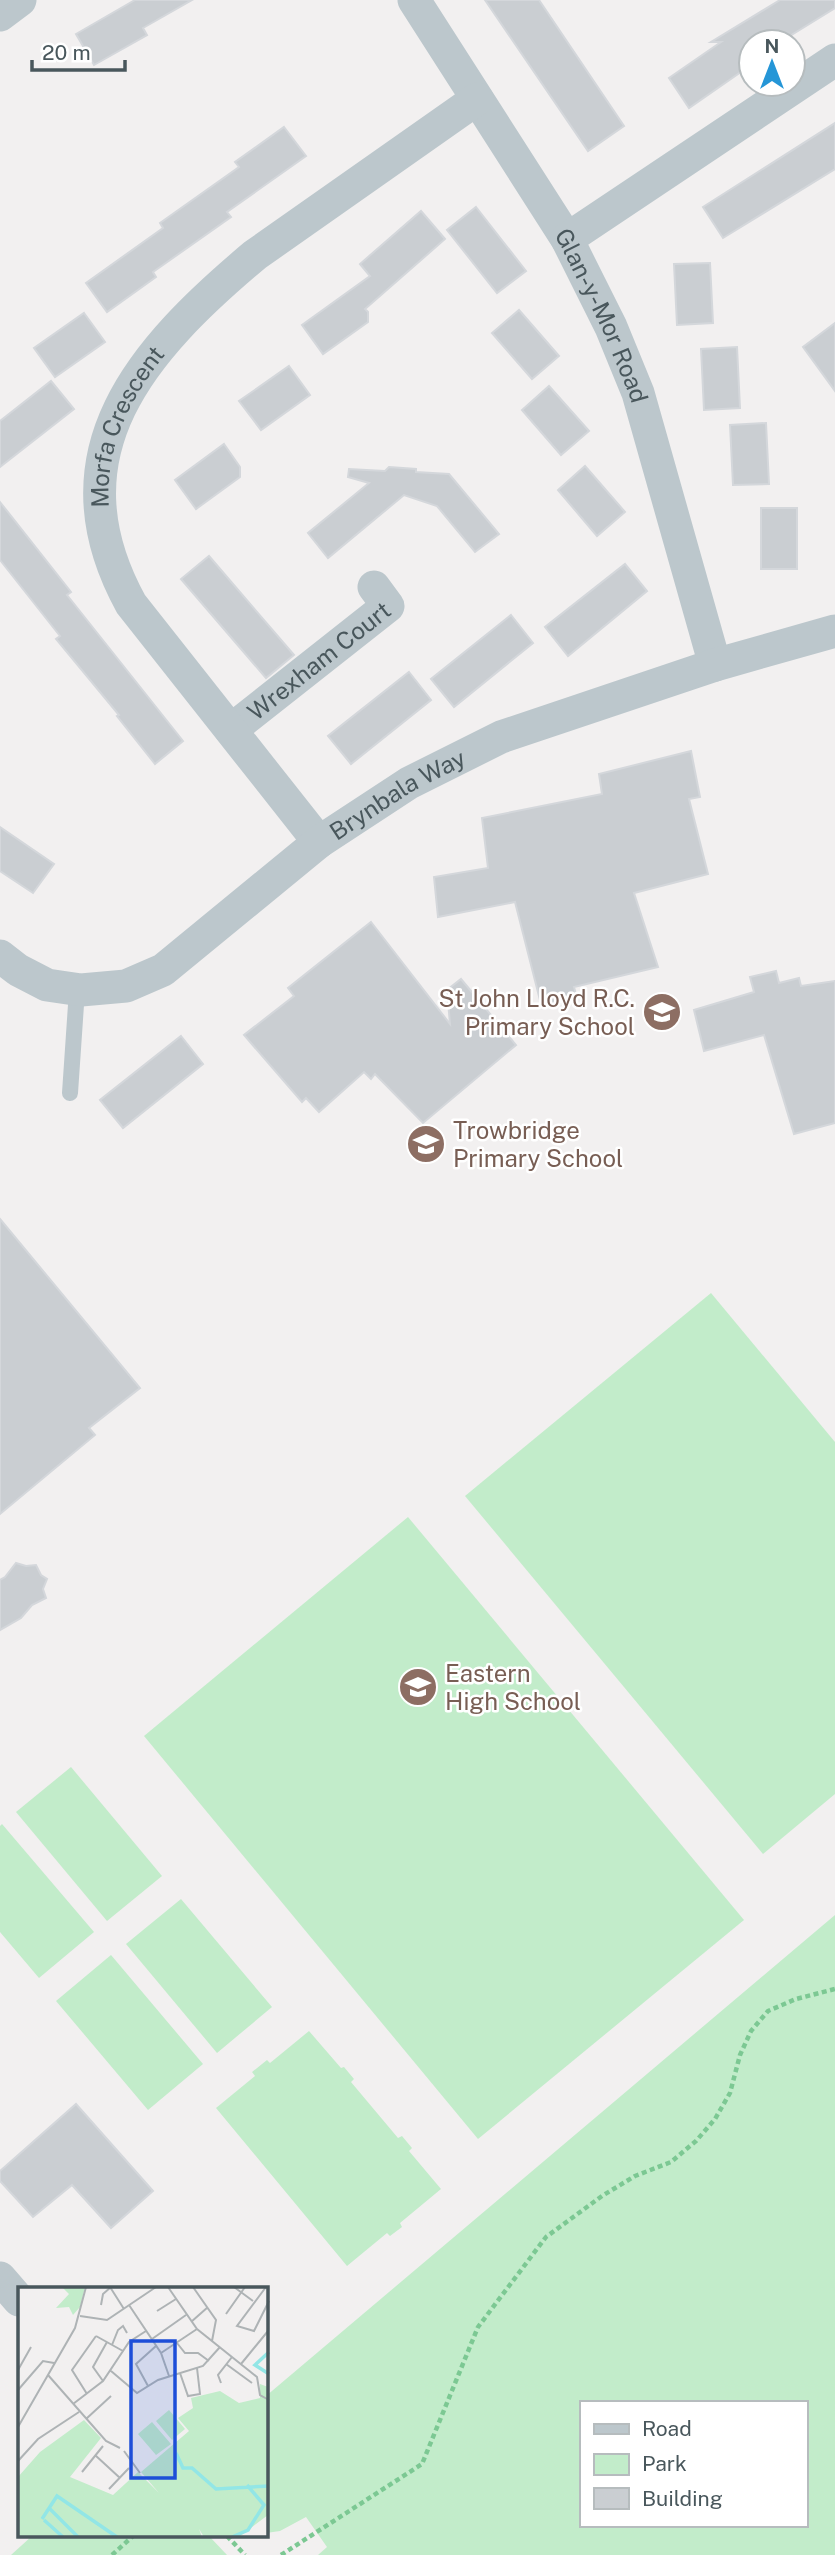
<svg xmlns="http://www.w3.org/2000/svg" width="835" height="2555" font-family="'Public Sans',sans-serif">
<rect width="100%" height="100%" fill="#f2f0f0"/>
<g fill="#c2ecca" fill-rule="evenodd">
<path d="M 711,1293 L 835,1442 L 835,1794 L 763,1854 L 465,1496 Z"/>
<path d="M 408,1517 L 744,1920 L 478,2139 L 144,1736 Z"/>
<path d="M 71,1767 L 162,1876 L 107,1921 L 16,1812 Z"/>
<path d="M 2,1824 L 94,1932 L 39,1978 L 0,1932 L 0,1826 Z"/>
<path d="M 181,1899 L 272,2007 L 217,2053 L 126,1944 Z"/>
<path d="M 835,1915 L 835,2555 L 318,2555 L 327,2547 L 306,2517 L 280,2531 L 266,2533 L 266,2396 ZM 581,2403 L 805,2403 L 805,2525 L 581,2525 Z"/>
<path d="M 111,1955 L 203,2064 L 148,2110 L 56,2001 Z"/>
<path d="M 309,2031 L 341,2068 L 344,2067 L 354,2079 L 351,2082 L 398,2138 L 402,2136 L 412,2148 L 409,2151 L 441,2189 L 400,2223 L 402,2227 L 390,2236 L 387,2233 L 347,2266 L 216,2108 L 255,2076 L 252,2072 L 267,2060 L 270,2063 Z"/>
<path d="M 32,2536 L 209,2536 L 227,2555 L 11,2555 Z"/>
</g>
<g fill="#caced2" stroke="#d4d7db" stroke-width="2">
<path d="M 135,0 L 192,0 L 143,28 L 147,35 L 94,65 L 76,34 Z"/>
<path d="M 485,0 L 539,0 L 624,126 L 588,151 Z"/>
<path d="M 780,0 L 835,0 L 835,8 L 780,42 L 751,42 L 751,65 L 689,108 L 669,78 L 721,42 L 711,42 Z"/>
<path d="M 835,123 L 835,169 L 723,238 L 703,207 Z"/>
<path d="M 284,127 L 306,156 L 227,212 L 231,217 L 153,272 L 156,277 L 107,312 L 86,283 L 163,228 L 160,223 L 239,167 L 235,162 Z"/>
<path d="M 476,207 L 526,271 L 497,293 L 447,230 Z"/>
<path d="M 421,211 L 445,239 L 365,309 L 368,312 L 368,322 L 323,354 L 302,325 L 370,276 L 360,264 Z"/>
<path d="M 710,263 L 713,323 L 677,325 L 674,264 Z"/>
<path d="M 519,310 L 559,356 L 532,379 L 492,333 Z"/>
<path d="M 84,313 L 105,342 L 55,377 L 34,348 Z"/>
<path d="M 835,323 L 835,391 L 803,347 Z"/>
<path d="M 737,347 L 740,408 L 704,410 L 701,349 Z"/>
<path d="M 289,366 L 310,395 L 261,430 L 239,401 Z"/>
<path d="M 51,381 L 74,409 L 0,467 L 0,421 Z"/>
<path d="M 549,386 L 589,431 L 561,455 L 522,410 Z"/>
<path d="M 766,423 L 769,484 L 733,485 L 730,425 Z"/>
<path d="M 224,444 L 240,467 L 240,477 L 196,509 L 175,480 Z"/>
<path d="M 585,466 L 625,512 L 597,536 L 558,490 Z"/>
<path d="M 389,467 L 416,469 L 416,472 L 449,474 L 499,534 L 475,552 L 437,506 L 404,495 L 328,558 L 308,533 L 369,483 L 348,477 L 349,469 L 385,471 Z"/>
<path d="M 0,502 L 71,592 L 67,595 L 183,741 L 155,764 L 117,716 L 119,715 L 56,639 L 60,636 L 0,560 Z"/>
<rect x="761" y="508" width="36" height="61"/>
<path d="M 209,556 L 294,655 L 266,678 L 181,579 Z"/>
<path d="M 625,564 L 647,591 L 568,656 L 545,627 Z"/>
<path d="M 511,615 L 533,643 L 454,707 L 431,679 Z"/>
<path d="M 409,672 L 431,700 L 351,764 L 328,736 Z"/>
<path d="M 691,751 L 700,797 L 689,799 L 708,874 L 634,893 L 658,967 L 574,987 L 577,998 L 542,1008 L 515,902 L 438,917 L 434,877 L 488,868 L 482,818 L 602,794 L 599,774 Z"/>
<path d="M 0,827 L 54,864 L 33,893 L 0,871 Z"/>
<path d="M 371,922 L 450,1024 L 447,990 L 461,979 L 516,1045 L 423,1123 L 375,1074 L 371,1079 L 364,1072 L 319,1112 L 306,1098 L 302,1102 L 244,1035 L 294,996 L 288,988 Z"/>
<path d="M 776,971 L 779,983 L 799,978 L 801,986 L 835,981 L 835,1123 L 794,1134 L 764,1035 L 704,1051 L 694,1010 L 754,992 L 750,977 Z"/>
<path d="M 181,1036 L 203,1064 L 123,1128 L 100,1100 Z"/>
<path d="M 0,1219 L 140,1388 L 89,1428 L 95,1435 L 0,1514 Z"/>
<path d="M 16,1563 L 26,1566 L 36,1565 L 41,1575 L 47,1579 L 43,1589 L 46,1598 L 32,1605 L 21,1618 L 0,1630 L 0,1580 L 5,1577 Z"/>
<path d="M 76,2104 L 153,2191 L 111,2228 L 72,2185 L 33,2217 L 0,2181 L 0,2171 Z"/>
</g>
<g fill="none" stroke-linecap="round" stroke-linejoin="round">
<g stroke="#7cc893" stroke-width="4.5" stroke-dasharray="5 3.5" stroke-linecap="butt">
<path d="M 227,2536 L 245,2555"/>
<path d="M 112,2555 L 133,2536"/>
<path d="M 281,2555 L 422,2464 L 478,2327 L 546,2237 L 602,2196 L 635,2176 L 671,2162 L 696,2141 L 715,2119 L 730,2093 L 740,2055 L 751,2031 L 768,2011 L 796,1999 L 835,1989"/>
</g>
<path stroke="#bcc7cc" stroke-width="16" d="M 70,1093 L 77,990"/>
<g stroke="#bcc7cc" stroke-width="33">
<path id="s1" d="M 414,0 L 567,239 L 611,327 L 638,393 L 715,665"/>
<path d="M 0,15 L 20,0"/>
<path d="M 567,239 L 835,60"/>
<path id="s2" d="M 231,730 L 388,606 L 374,587"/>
<path id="s3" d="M 319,842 L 131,604 C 48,453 143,349 255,255 L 477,99"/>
<path id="s4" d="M 0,956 L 18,970 L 47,985 L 81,990 L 126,986 L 163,970 L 319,842 L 409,783 L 501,737 L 715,665 L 835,631"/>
<path d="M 0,2278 L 19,2300"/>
</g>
</g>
<defs>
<symbol id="school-disc" viewBox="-11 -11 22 22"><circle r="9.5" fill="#8d6e63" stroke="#fff"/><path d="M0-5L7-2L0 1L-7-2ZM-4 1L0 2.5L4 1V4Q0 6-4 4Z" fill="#fff"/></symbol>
</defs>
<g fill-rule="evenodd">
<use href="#school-disc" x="640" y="990" width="44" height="44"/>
<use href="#school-disc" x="404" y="1122" width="44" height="44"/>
<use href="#school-disc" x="396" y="1665" width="44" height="44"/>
</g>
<g text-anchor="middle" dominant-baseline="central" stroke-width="5" stroke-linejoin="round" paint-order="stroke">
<g font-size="24" fill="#49575c" stroke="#fff">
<text stroke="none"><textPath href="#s1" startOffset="368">Glan-y-Mor Road</textPath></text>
<text stroke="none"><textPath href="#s3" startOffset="492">Morfa Crescent</textPath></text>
<text stroke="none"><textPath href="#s2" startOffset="112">Wrexham Court</textPath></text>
<text stroke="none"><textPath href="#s4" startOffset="469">Brynbala Way</textPath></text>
</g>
<g font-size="24" fill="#785e54" stroke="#fff" text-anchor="start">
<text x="635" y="998" text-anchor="end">St John Lloyd R.C.<tspan x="635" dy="28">Primary School</tspan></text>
<text x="453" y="1130">Trowbridge<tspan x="453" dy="28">Primary School</tspan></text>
<text x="445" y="1673">Eastern<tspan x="445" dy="28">High School</tspan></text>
</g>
</g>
<g transform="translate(18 2287)">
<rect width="250" height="250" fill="#f2f0f0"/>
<path d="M 44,0 L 67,0 L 62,20 L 55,28 L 51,20 L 38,21 L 51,7 ZM 242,97 L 250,100 L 250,228 L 221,250 L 186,250 L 181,242 L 184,250 L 0,250 L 0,190 L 22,165 L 66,133 L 83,151 L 52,190 L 95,208 L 120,185 L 141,206 L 123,185 L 171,144 L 160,131 L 175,121 L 173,111 L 202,104 L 221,116 L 242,111 ZM 151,123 L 167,142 L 154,153 L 138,134 ZM 134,135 L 153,157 L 138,168 L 120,147 Z" fill="#c2ecca"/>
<path fill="none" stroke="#92e6e6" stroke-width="3.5" d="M 251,65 L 237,78 L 251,87M 158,166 L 165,181 L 174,181 L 198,202 L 251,199M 32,222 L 60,250M 24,232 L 39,209 L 99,250M 26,233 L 45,250M 214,250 L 230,243 L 246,218 L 229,198"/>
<path fill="none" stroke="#aeb3b5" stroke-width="2" d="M 92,0 L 106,22M 150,0 L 179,42 L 239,90 L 242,108 L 251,113M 175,0 L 198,33 L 194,54M 216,0 L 235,14M 248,0 L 219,39 L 236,44 L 251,14M 83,18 L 85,7 L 93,0M 111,18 L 143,66 L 151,89M 139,24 L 158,12M 208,27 L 227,0M 62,29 L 89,33 L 138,0M 173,35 L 190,20M 78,49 L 105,64M 134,52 L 168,28M 159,56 L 167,66 L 180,66 L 191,74M 94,58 L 100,43 L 105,39 L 109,46M 143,66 L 179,42M 208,77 L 234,96M 223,77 L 250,44M 0,83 L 13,60M 93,84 L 119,106 L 140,93 L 185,79 L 202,60M 162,86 L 170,109 L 182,107 L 179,81M 30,88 L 88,154 L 102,161M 85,94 L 75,80 L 89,55M 203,96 L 200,88 L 214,70M 130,99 L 118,77 L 138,59M 0,103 L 25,74 L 36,76M 69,107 L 54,83 L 78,49M 55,117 L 85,94 L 111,55 L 128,44M 68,132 L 93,109M 0,140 L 57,41 L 68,0M 106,164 L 122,186M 77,168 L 102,191M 0,174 L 20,152 L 61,125M 64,185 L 85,159M 91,202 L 111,181"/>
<path fill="#1d4ed8" fill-opacity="0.15" stroke="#1d4ed8" stroke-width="3.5" d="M 113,54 L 157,54 L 157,191 L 113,191 Z"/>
<rect width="250" height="250" fill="none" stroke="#49575c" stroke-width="3.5"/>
</g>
<rect x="580" y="2401" width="228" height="126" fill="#ffffff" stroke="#b6bcbe" stroke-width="2"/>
<rect x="594" y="2424" width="35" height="10" fill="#bcc7cc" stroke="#b6bcbe" stroke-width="2"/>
<text x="642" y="2436" font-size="21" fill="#49575c">Road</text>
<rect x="594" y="2454" width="35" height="21" fill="#c2ecca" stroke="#b6bcbe" stroke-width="2"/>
<text x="642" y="2471" font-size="21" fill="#49575c">Park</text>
<rect x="594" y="2488" width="35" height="21" fill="#caced2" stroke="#b6bcbe" stroke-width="2"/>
<text x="642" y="2506" font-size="21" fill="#49575c">Building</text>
<g transform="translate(772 63)"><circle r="33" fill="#ffffff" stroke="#b6bcbe" stroke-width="2"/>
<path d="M0-5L12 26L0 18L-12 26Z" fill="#2596d7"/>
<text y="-10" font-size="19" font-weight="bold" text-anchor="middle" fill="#49575c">N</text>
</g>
<path d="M32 60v10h93v-10" fill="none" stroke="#49575c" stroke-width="3.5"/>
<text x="42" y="60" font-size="21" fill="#49575c" stroke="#ffffff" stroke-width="5" paint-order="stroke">20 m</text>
</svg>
